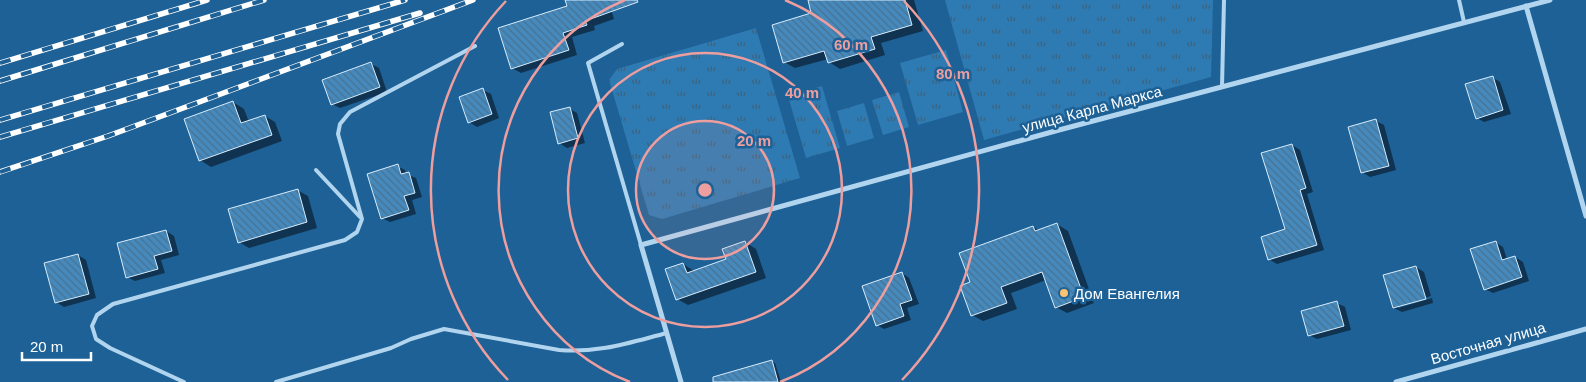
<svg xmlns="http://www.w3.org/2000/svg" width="1586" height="382" font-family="Arial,sans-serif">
<defs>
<pattern id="grass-tufts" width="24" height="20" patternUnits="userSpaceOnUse" patternTransform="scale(1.25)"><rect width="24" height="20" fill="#2e7ab2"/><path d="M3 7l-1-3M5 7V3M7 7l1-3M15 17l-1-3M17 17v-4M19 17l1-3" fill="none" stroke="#3d637f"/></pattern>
<pattern id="building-back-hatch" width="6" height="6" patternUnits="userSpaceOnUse" patternTransform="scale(1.25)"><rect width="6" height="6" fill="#468abd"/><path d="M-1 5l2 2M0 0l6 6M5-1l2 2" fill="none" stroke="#487190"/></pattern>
</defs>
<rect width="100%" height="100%" fill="#1d6196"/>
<g fill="url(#grass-tufts)">
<path d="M 945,0 L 1213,0 L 1211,77 L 984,140 Z"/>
<path d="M 756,28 L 800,178 L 662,219 L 649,215 L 609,80 L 617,69 Z"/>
<path d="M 946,50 L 963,112 L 918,125 L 900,63 Z"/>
<path d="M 822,86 L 840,148 L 806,158 L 788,96 Z"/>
<path d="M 899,92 L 909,127 L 883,135 L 872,100 Z"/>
<path d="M 864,103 L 874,138 L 847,146 L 837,111 Z"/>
</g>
<g fill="#0007">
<path d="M 566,0 L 608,0 L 614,19 L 594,26 L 595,30 L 572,37 L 577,55 L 521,73 L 512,68 L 568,7 Z"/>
<path d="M 811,0 L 914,0 L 923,31 L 881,43 L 885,55 L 840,69 L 829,62 L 828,59 L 795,68 L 784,62 L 813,14 Z"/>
<path d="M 371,64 L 379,68 L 387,92 L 340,108 L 332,104 Z"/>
<path d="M 1492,77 L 1500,82 L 1511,114 L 1484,122 L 1477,118 Z"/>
<path d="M 483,90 L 491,94 L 499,118 L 477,127 L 469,122 Z"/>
<path d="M 233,102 L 244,109 L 249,122 L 265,116 L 275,122 L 282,141 L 211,167 L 200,160 Z"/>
<path d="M 570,109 L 577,113 L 585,143 L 567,148 L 559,143 Z"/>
<path d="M 1376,121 L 1384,125 L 1396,170 L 1370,177 L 1362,172 Z"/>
<path d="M 1292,145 L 1300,150 L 1313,192 L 1307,194 L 1324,250 L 1277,264 L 1269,259 L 1286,230 Z"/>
<path d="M 397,166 L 405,170 L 406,174 L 416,178 L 422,197 L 412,200 L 416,214 L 390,222 L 382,218 Z"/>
<path d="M 297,190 L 308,196 L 317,228 L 249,248 L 239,242 Z"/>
<path d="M 1057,224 L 1068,231 L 1094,303 L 1067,313 L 1056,307 L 1046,280 L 1011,293 L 1017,309 L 983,321 L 972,315 L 971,283 L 1033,227 L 1040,231 Z"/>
<path d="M 166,231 L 174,236 L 179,255 L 161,260 L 165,273 L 135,281 L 127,277 Z"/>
<path d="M 745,242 L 756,249 L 766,278 L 688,305 L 677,299 L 683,264 L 694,271 L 727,260 Z"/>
<path d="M 1495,242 L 1503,247 L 1507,259 L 1515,257 L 1523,262 L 1529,281 L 1493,293 L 1485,289 Z"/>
<path d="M 78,255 L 86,260 L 96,298 L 64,307 L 56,302 Z"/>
<path d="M 1416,267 L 1424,272 L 1431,296 L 1398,306 L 1398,308 L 1432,298 L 1433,303 L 1402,312 L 1394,308 Z"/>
<path d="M 902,273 L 909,278 L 919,304 L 907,308 L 911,320 L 884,329 L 877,325 Z"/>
<path d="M 1337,303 L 1345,307 L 1351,330 L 1317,339 L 1309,335 Z"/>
<path d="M 771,361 L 775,363 L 781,382 L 735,382 Z"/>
</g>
<g fill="url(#building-back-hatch)" stroke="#d8ecfb">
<path d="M 565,0 L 637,0 L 638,2 L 585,21 L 587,25 L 563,33 L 569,50 L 511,69 L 498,28 L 567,6 Z"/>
<path d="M 808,0 L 905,0 L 912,25 L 871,37 L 875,49 L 828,63 L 824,51 L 783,63 L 772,25 L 811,13 Z"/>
<path d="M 371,62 L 380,87 L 331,105 L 322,80 Z"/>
<path d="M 1493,76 L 1503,110 L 1476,119 L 1465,84 Z"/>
<path d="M 483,88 L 492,114 L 468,123 L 459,97 Z"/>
<path d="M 233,101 L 241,123 L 265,115 L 272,135 L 199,161 L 184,119 Z"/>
<path d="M 570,107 L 578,138 L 558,144 L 550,112 Z"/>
<path d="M 1376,119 L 1389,166 L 1361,173 L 1348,127 Z"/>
<path d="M 1292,144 L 1306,188 L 1300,190 L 1317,245 L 1268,260 L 1261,237 L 1285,229 L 1261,153 Z"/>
<path d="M 398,164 L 401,174 L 409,172 L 415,193 L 404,196 L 409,210 L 381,219 L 367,174 Z"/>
<path d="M 298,189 L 307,222 L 238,243 L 228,209 Z"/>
<path d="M 1057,223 L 1084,297 L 1055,308 L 1042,272 L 1001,287 L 1007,303 L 971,316 L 960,286 L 970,282 L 959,253 L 1033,226 L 1035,231 Z"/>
<path d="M 166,230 L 172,251 L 154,256 L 158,269 L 126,278 L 117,243 Z"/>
<path d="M 745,241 L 756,272 L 676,300 L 665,269 L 683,263 L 687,273 L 726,259 L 722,249 Z"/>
<path d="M 1496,241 L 1502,260 L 1515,256 L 1522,277 L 1484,290 L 1470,249 Z"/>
<path d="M 78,254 L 89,294 L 55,303 L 44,263 Z"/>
<path d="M 1416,266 L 1426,299 L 1393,308 L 1383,275 Z"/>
<path d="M 902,272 L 912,300 L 900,304 L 904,316 L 876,326 L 862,286 Z"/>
<path d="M 1337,301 L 1344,326 L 1308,336 L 1301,311 Z"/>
<path d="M 772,360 L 778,382 L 713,382 L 713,377 Z"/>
</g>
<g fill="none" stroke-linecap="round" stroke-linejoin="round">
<g stroke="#b2d5ef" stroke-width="4">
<path d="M 1459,0 L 1464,22"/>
<path d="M 622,44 L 588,63 L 641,245"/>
<path d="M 1222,87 L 1224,0"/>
<path d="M 316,170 L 360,217"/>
<path d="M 184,382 L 110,348 L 96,339 L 92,326 L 97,315 L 113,304 L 345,240 L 357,232 L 362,219 L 338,134 L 340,124 L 350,112 L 475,46"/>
<path d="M 276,382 L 391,348 L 411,339 L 444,329 L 559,350 C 600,353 628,343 667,333"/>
</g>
<g stroke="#b2d5ef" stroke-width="5">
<path d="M 1526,6 L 1586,216"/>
<path d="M 681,382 L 641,245 L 1059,130 L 1550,0"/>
<path d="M 1396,382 L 1586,329"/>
</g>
<defs>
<g id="rail">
<path d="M 0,63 L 207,0"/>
<path d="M 0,81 L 264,0"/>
<path d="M 0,120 L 405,0"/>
<path d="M 0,137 L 420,13"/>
<path d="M 0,172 L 108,136 L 473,0"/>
</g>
</defs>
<use href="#rail" stroke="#fff" stroke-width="5.5"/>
<use href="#rail" stroke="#1d6196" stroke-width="4" stroke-dasharray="11" stroke-linecap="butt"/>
</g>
<circle cx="705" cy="190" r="69" fill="#ed9e9e" fill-opacity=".12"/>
<g fill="none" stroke="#ed9e9e" stroke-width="2.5">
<circle cx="705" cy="190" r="69"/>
<circle cx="705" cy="190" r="137"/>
<path d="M630 382A206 206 0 0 1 625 0M785 0A206 206 0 0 1 780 382"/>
<path d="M508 380A274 274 0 0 1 506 1M904 1A274 274 0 0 1 902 380"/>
</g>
<circle fill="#fec371" stroke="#1d6196" stroke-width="2" cx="1064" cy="293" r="5"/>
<g text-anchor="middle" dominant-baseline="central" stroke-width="5" stroke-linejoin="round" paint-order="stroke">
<g font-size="15" fill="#fff" stroke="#1d6196">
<text transform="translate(1092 109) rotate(-15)">улица Карла Маркса</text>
<text transform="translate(1488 343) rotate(-16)">Восточная улица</text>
</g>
<g font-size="15" fill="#fff" stroke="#1d6196" text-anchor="start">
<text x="1074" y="293">Дом Евангелия</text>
</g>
</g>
<circle cx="705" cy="190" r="8" fill="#ed9e9e" stroke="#1d6196" stroke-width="2.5"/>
<g font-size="15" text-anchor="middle" font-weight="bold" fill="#ed9e9e" stroke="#1d6196" stroke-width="5" stroke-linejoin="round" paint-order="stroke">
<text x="851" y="50">60 m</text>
<text x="953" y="79">80 m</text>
<text x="802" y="98">40 m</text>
<text x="754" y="146">20 m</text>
</g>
<path d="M22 352v8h69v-8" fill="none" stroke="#ffffff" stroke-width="2.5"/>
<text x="30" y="352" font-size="15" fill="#ffffff" stroke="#1d6196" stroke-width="4" paint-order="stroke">20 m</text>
</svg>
